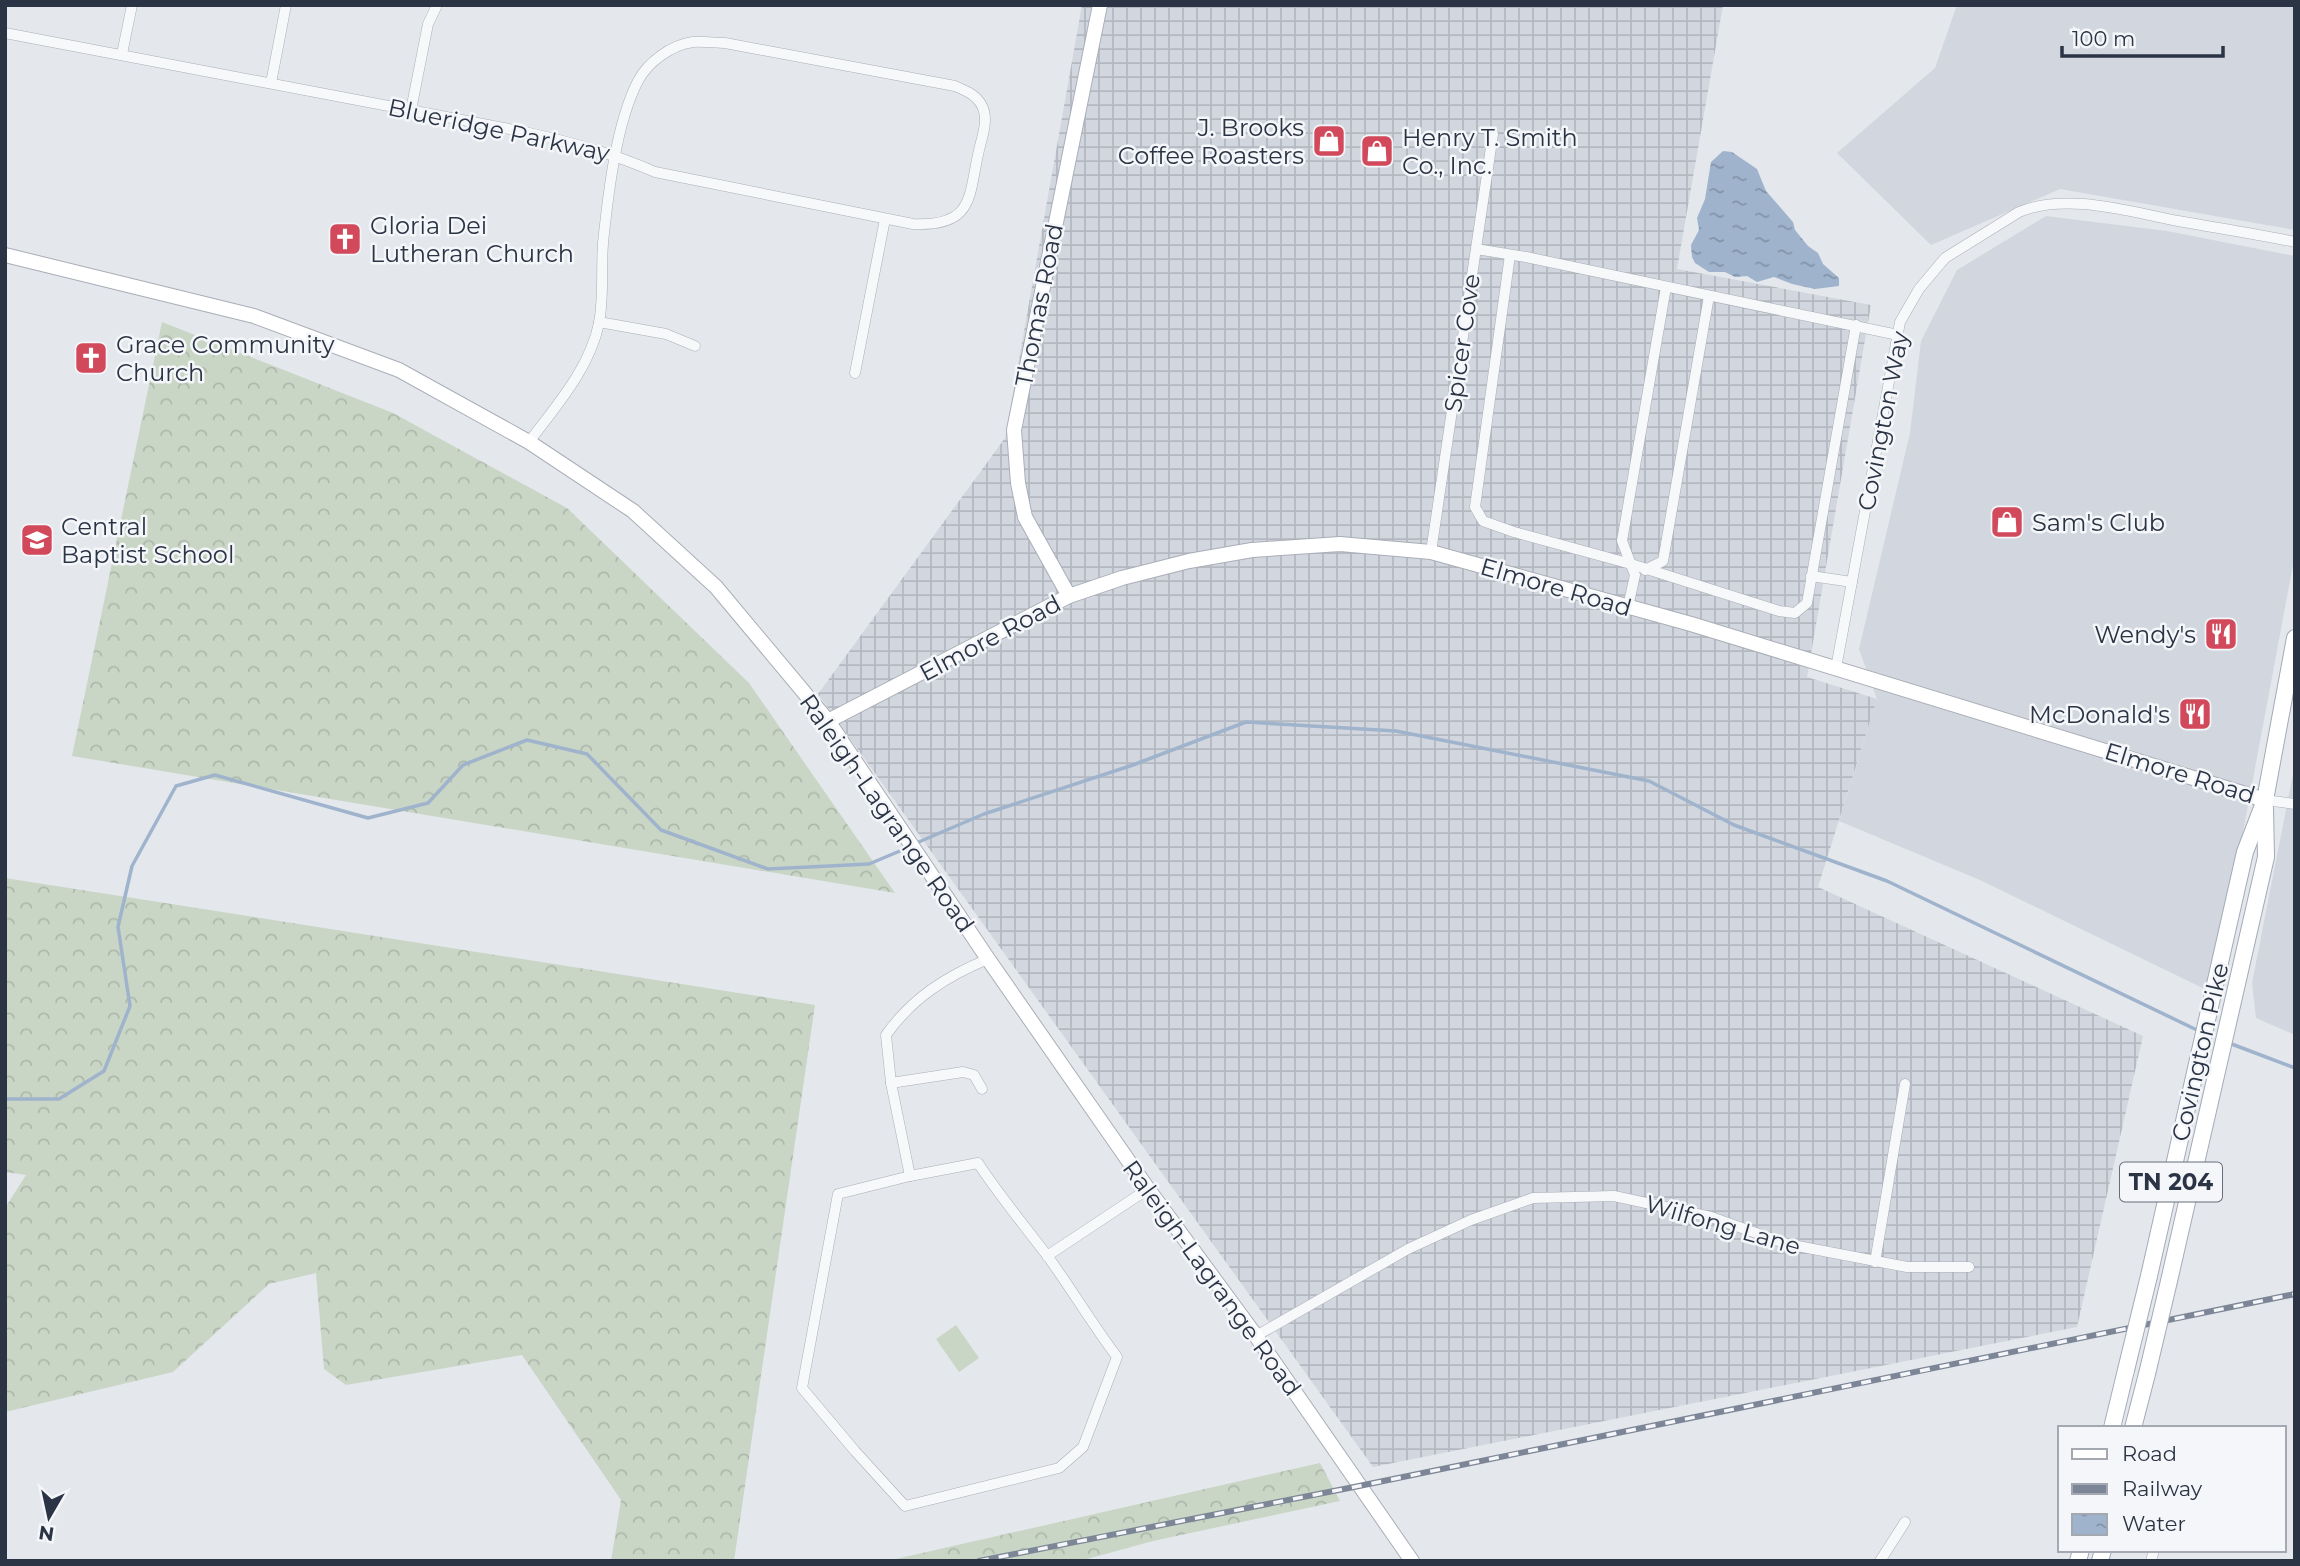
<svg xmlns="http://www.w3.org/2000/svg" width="2300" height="1566" font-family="Montserrat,sans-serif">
<defs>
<pattern id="industrial-grid" width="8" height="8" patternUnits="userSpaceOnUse" patternTransform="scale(1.75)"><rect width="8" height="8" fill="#d2d6de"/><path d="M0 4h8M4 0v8" fill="none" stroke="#b4b8c0"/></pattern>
<pattern id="forest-crowns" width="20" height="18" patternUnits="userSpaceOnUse" patternTransform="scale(1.75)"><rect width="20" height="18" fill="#c9d6c5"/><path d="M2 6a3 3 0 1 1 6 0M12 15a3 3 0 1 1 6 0" fill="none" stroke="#adb8ab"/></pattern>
<pattern id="water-ripples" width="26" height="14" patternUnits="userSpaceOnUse" patternTransform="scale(1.75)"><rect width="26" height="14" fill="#9fb4cc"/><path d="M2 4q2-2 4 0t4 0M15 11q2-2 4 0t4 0" fill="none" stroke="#8293a7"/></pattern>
</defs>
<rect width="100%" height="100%" fill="#e4e7ec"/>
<g fill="#d2d6de">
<path d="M 1957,5 L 2295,5 L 2295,230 L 2060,189 L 1931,245 L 1837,153 L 1935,68 Z"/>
<path d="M 2046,216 L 2167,231 L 2295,256 L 2295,554 L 2213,993 L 1980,880 L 1839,821 L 1877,699 L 1859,649 L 1910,433 L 1921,341 L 1957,270 Z"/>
<path d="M 2295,764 L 2295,1035 L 2256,1018 L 2252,983 Z"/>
</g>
<path fill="url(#industrial-grid)" d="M 1082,5 L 1723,5 L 1677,269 L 1871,305 L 1807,677 L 1877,699 L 1818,887 L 2143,1036 L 2077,1327 L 1373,1467 L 818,694 L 1005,438 Z"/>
<g fill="url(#forest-crowns)">
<path d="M 162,322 L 393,413 L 567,508 L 749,683 L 895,893 L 72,756 Z"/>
<path d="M 5,878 L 815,1005 L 734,1561 L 611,1561 L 621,1500 L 522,1355 L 346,1385 L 324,1369 L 316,1273 L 269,1284 L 173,1372 L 5,1412 L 5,1208 L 26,1175 L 5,1172 Z"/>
<path d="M 1320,1463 L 1340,1501 L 1153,1541 L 1080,1561 L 887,1561 Z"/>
</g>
<path fill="#c9d6c5" d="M 956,1325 L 979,1358 L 959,1372 L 936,1339 Z"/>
<path fill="url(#water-ripples)" d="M 1723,151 L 1732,152 L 1757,169 L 1766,191 L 1793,222 L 1795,230 L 1808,246 L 1818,253 L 1823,264 L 1839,278 L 1839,286 L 1815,289 L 1792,284 L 1774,277 L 1757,282 L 1747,276 L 1735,277 L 1725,272 L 1709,272 L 1695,263 L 1692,257 L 1691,245 L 1699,230 L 1697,218 L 1705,199 L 1711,162 Z"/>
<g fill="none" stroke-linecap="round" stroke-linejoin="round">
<g stroke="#9fb4cc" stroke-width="3.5">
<path d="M 914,844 L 984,814 L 1133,765 L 1246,722 L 1396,731 L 1649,781 L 1734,825 L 1887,881 L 2199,1031"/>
<path d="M 2229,1043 L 2295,1068"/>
<path d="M 5,1099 L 59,1099 L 104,1071 L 130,1006 L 118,927 L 132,866 L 176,786 L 215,775 L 368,818 L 428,803 L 463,765 L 527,740 L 587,754 L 661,830 L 768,869 L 869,864 L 907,848"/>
</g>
<defs>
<g id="street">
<path d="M 5,33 L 525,132 C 570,142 612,153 655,172 L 913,224 C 977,227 968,193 980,146 C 983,134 989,117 981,104 C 975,94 966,91 955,86 L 725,43 C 715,43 703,41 693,42 C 671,45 648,62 638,81 C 616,123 608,195 603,243 C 601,269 604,297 599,323 C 590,368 556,406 529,442"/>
<path d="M 122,54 L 132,5"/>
<path d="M 271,83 L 286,5"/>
<path d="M 411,110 L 428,24 L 437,5"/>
<path d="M 1476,249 L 1526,257 L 1898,335"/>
<path d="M 1510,255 L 1475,507 L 1483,521 L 1514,532 L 1631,564 L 1779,611 L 1795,613 L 1807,603 L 1856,325"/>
<path d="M 599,322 L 666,334 L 695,346"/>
<path d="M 855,373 L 885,219"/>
<path d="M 1431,552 L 1493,134"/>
<path d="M 1645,570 L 1663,561 L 1709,296"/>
<path d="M 1811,576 L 1852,582"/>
<path d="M 1628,607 L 1635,575 L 1622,541 L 1666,287"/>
<path d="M 1836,668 L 1900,322 L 1919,289 L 1945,258 L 2019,212 C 2066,192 2130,212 2178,221 C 2217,228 2256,234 2295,242"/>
<path d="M 2265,800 L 2295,804"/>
<path d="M 891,1083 L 963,1072 L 974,1075 L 982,1089"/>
<path d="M 978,1163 C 999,1195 1023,1224 1046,1254 C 1071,1288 1092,1324 1117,1357 L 1083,1447 L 1059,1468 L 905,1506 L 855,1451 L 802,1388 L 838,1194 L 910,1176 Z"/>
<path d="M 910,1176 L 891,1083 L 886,1035 C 912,998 947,976 988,959"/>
<path d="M 1047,1256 L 1148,1189"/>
<path d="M 1875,1262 L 1905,1084"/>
<path d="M 1256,1336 L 1408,1249 L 1471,1220 L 1533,1198 L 1614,1196 L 1711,1217 L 1787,1244 L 1907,1267 L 1969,1267"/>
<path d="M 1880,1561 L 1905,1522"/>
<path d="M 2151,1561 L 2154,1550"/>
</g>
<g id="secondary">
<path d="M 5,255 L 254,316 L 399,370 L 529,442 L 633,511 L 716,587 L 828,721 L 988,959 L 1148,1189 L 1256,1336 L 1412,1561"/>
<path d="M 1069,596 L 1025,517 L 1018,483 L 1014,430 L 1100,5"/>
<path d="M 828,721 L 1069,596 L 1122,578 L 1189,561 L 1252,550 L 1340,544 L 1431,552 L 1691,624 L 2265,800"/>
</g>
<g id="primary">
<path d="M 2149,1276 L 2245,852 L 2265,800 L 2295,638"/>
<path d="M 2169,1281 L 2266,857 L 2265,808"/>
<path d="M 2112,1428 L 2126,1370"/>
<path d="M 2133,1428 L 2147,1374"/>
<path d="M 2078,1561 L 2081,1550"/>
<path d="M 2100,1561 L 2103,1550"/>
</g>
</defs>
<use href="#street" stroke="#a9aeb7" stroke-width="11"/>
<use href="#secondary" stroke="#a9aeb7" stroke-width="16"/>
<use href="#primary" stroke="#a3abb8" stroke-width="18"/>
<use href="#street" stroke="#f7f8fa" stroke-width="10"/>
<use href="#secondary" stroke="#fff" stroke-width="14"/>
<use href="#primary" stroke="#fff" stroke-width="16"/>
<defs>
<path id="rail" d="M 979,1561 L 1359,1486 L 2295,1294"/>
</defs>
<use href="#rail" stroke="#7d8696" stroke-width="6"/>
<use href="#rail" stroke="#f4f6f9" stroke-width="3.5" stroke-dasharray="10" stroke-linecap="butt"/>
<defs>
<g id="primary-bridge">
<path d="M 2126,1370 L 2149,1276"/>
<path d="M 2147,1374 L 2169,1281"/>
</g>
</defs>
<use href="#primary-bridge" stroke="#a3abb8" stroke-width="18" stroke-linecap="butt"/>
<use href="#primary-bridge" stroke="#fff" stroke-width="16"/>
</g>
<defs>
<symbol id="shop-square" viewBox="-11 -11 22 22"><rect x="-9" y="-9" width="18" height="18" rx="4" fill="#d1495b" stroke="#f4f6f9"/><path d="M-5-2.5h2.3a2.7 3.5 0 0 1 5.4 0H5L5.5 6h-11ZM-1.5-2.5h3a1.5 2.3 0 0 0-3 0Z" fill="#fff"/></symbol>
<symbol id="church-square" viewBox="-11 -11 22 22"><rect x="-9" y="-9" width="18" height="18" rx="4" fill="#d1495b" stroke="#f4f6f9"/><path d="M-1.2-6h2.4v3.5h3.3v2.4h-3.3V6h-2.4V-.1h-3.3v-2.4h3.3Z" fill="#fff"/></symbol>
<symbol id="school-square" viewBox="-11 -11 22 22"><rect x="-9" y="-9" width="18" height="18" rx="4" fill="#d1495b" stroke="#f4f6f9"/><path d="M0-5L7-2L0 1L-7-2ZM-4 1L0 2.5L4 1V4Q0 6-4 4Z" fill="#fff"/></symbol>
<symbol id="restaurant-square" viewBox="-11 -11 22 22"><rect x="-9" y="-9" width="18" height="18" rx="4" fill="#d1495b" stroke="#f4f6f9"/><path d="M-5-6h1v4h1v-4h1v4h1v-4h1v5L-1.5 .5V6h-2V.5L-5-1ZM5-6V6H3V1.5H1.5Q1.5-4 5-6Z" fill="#fff"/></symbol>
</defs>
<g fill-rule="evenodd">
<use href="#shop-square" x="1310" y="122" width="38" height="38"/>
<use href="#shop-square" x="1358" y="132" width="38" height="38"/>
<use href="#church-square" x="326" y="220" width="38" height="38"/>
<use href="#church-square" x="72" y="339" width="38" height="38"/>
<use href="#shop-square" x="1988" y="503" width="38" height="38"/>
<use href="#school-square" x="18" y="521" width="38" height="38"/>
<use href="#restaurant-square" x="2202" y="615" width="38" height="38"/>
<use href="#restaurant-square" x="2176" y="695" width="38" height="38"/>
</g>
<g text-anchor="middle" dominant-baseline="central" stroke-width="5" stroke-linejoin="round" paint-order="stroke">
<rect fill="#f4f6f9" stroke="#676e7b" stroke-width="2" x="2120" y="1162.5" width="102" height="39" rx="5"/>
<g font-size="23" font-weight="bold" fill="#2b3445">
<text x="2171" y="1182">TN 204</text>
</g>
<g font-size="24" fill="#2b3445" stroke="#f4f6f9" text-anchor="start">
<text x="1304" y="127" text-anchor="end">J. Brooks<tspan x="1304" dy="28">Coffee Roasters</tspan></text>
<text x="1402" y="137">Henry T. Smith<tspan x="1402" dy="28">Co., Inc.</tspan></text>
<text x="370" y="225">Gloria Dei<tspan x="370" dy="28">Lutheran Church</tspan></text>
<text x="116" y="344">Grace Community<tspan x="116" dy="28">Church</tspan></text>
<text x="2032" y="522">Sam's Club</text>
<text x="61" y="526">Central<tspan x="61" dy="28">Baptist School</tspan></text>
<text x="2196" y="634" text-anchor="end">Wendy's</text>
<text x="2170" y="714" text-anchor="end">McDonald's</text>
</g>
<g font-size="24" fill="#2b3445" stroke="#f4f6f9">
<text transform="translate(499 130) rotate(12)">Blueridge Parkway</text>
<text transform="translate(1039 305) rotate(-79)">Thomas Road</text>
<text transform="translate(1462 343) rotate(-82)">Spicer Cove</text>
<text transform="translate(1883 421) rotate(-79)">Covington Way</text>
<text transform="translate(1556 587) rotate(16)">Elmore Road</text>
<text transform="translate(990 638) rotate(-28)">Elmore Road</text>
<text transform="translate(2180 773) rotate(17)">Elmore Road</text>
<text transform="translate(887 813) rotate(55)">Raleigh-Lagrange Road</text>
<text transform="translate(2200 1052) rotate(-77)">Covington Pike</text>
<text transform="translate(1723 1225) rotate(16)">Wilfong Lane</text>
<text transform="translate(1212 1278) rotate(54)">Raleigh-Lagrange Road</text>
</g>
</g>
<rect width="2300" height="1566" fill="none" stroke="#2b3445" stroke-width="14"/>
<rect x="2058" y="1426" width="228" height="126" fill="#f4f6f9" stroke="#a4a8b1" stroke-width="2"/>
<rect x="2072" y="1449" width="35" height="10" fill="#ffffff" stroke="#a4a8b1" stroke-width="2"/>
<text x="2122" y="1461" font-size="21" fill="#2b3445">Road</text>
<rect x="2072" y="1484" width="35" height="10" fill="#7d8696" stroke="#a4a8b1" stroke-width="2"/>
<text x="2122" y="1496" font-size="21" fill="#2b3445">Railway</text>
<rect x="2072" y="1514" width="35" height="21" fill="url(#water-ripples)" stroke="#a4a8b1" stroke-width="2"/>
<text x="2122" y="1531" font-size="21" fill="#2b3445">Water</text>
<g transform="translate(49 1517) rotate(189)" stroke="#f4f6f9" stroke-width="5" paint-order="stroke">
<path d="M0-5L12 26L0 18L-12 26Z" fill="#2b3445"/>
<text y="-10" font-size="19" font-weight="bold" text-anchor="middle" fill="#2b3445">N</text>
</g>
<path d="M2062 46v10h161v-10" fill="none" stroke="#2b3445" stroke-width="3.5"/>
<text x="2072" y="46" font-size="21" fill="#2b3445" stroke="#f4f6f9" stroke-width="5" paint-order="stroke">100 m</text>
</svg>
